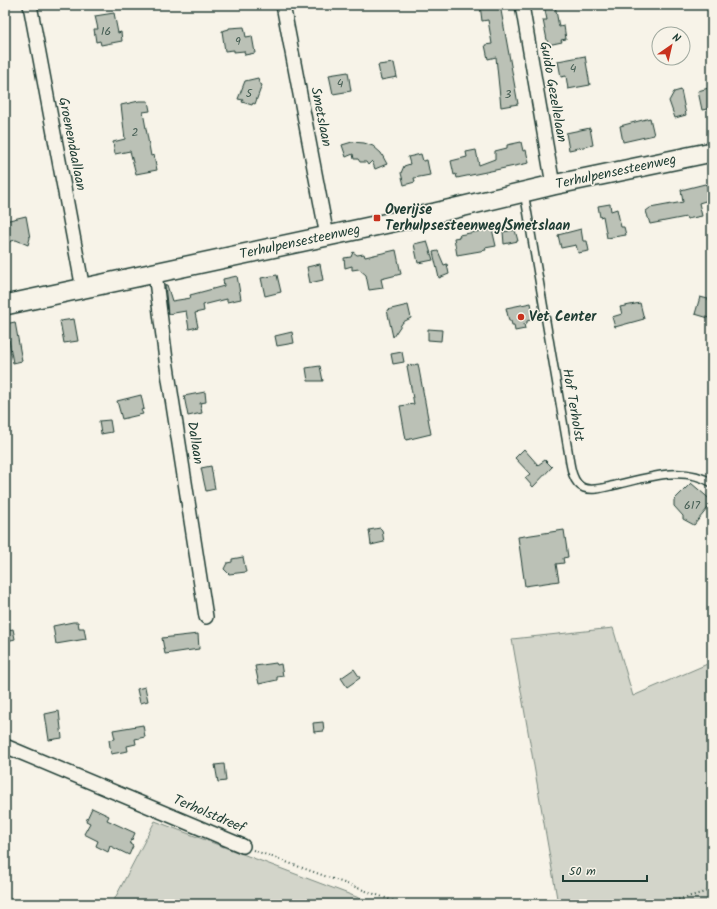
<svg xmlns="http://www.w3.org/2000/svg" width="717" height="909" font-family="Kalam,sans-serif">
<rect width="100%" height="100%" fill="#f7f3e8"/>
<filter id="ink" filterUnits="userSpaceOnUse"><feTurbulence type="fractalNoise" baseFrequency=".025" numOctaves="2"/><feDisplacementMap in="SourceGraphic" scale="8" xChannelSelector="R" yChannelSelector="G"/><feConvolveMatrix kernelMatrix="1 2 1 2 8 2 1 2 1" color-interpolation-filters="sRGB"/></filter>
<g filter="url(#ink)">
<g fill="#d3d5ca" stroke="#79897f">
<path d="M 613,628 L 633,696 L 712,662 L 712,904 L 558,904 L 512,639 Z"/>
<path d="M 155,821 L 375,904 L 112,904 Z"/>
</g>
<g fill="#bbc1b6" stroke="#1f3d34">
<path d="M 480,5 L 500,5 L 518,104 L 501,107 L 496,57 L 488,59 L 485,45 L 492,44 L 488,20 L 482,21 Z"/>
<path d="M 544,5 L 555,5 L 559,27 L 564,26 L 566,39 L 561,40 L 562,42 L 548,45 L 543,20 L 547,20 Z"/>
<path d="M 114,13 L 118,33 L 121,32 L 122,41 L 101,45 L 100,41 L 96,42 L 94,29 L 98,29 L 95,16 Z"/>
<path d="M 244,27 L 246,37 L 252,36 L 255,53 L 245,55 L 244,51 L 234,52 L 234,50 L 225,51 L 222,31 L 229,29 L 229,28 Z"/>
<path d="M 585,56 L 590,85 L 568,89 L 566,76 L 561,77 L 558,61 Z"/>
<path d="M 394,63 L 397,77 L 381,80 L 378,65 Z"/>
<path d="M 348,72 L 351,91 L 333,94 L 329,75 Z"/>
<path d="M 258,78 L 259,83 L 262,85 L 255,104 L 253,103 L 252,105 L 242,102 L 243,100 L 238,99 L 245,81 Z"/>
<path d="M 712,87 L 712,108 L 702,110 L 698,91 Z"/>
<path d="M 681,90 L 686,115 L 675,118 L 669,101 L 674,92 Z"/>
<path d="M 139,101 L 148,101 L 150,111 L 143,112 L 151,156 L 154,155 L 157,170 L 136,174 L 130,151 L 115,154 L 113,142 L 125,139 L 121,105 Z"/>
<path d="M 650,118 L 654,135 L 623,142 L 620,126 Z"/>
<path d="M 590,128 L 593,145 L 569,150 L 566,133 Z"/>
<path d="M 352,142 L 364,143 L 373,146 L 381,153 L 387,164 L 375,169 L 372,161 L 368,165 L 366,162 L 360,162 L 358,159 L 354,159 L 353,154 L 346,157 L 342,145 Z"/>
<path d="M 521,142 L 523,151 L 526,150 L 529,163 L 457,178 L 456,174 L 454,175 L 451,161 L 467,157 L 466,152 L 476,150 L 479,165 L 495,159 L 495,151 L 507,148 L 507,145 Z"/>
<path d="M 421,154 L 423,161 L 427,160 L 430,175 L 414,178 L 415,182 L 404,185 L 401,173 L 404,166 L 410,164 L 408,157 Z"/>
<path d="M 705,184 L 706,185 L 712,184 L 712,199 L 699,203 L 702,216 L 687,219 L 686,217 L 650,224 L 646,211 L 650,208 L 683,202 L 681,190 Z"/>
<path d="M 610,204 L 611,211 L 617,209 L 621,227 L 624,227 L 626,235 L 607,238 L 603,216 L 600,217 L 598,206 Z"/>
<path d="M 26,216 L 30,238 L 28,245 L 16,240 L 7,242 L 5,240 L 5,221 Z"/>
<path d="M 492,229 L 496,246 L 485,248 L 486,250 L 457,255 L 454,238 L 460,237 L 459,235 Z"/>
<path d="M 581,229 L 583,241 L 587,241 L 589,251 L 578,253 L 576,245 L 561,248 L 558,235 Z"/>
<path d="M 515,230 L 518,241 L 504,244 L 503,232 Z"/>
<path d="M 427,241 L 433,260 L 418,263 L 414,244 Z"/>
<path d="M 396,250 L 401,274 L 381,279 L 383,288 L 369,290 L 366,275 L 359,269 L 352,270 L 352,266 L 345,268 L 344,258 L 351,257 L 353,252 L 357,255 L 364,254 L 365,257 Z"/>
<path d="M 438,251 L 444,265 L 447,264 L 449,274 L 439,278 L 433,252 Z"/>
<path d="M 320,264 L 323,280 L 310,283 L 307,267 Z"/>
<path d="M 277,275 L 281,292 L 265,296 L 261,278 Z"/>
<path d="M 237,276 L 241,299 L 227,302 L 227,299 L 203,305 L 204,311 L 195,313 L 198,327 L 189,329 L 186,311 L 168,314 L 165,285 L 167,285 L 172,301 L 191,298 L 190,295 L 224,286 L 223,279 Z"/>
<path d="M 700,297 L 712,300 L 712,319 L 695,314 Z"/>
<path d="M 531,303 L 534,319 L 527,321 L 527,323 L 524,324 L 525,329 L 515,331 L 514,325 L 512,325 L 511,321 L 509,321 L 506,308 Z"/>
<path d="M 640,303 L 644,319 L 615,327 L 612,317 L 622,314 L 620,307 Z"/>
<path d="M 408,305 L 411,318 L 403,322 L 393,337 L 387,310 Z"/>
<path d="M 74,319 L 78,341 L 64,343 L 60,321 Z"/>
<path d="M 15,322 L 22,361 L 13,363 L 9,340 L 5,341 L 5,324 Z"/>
<path d="M 428,329 L 442,330 L 441,341 L 428,340 Z"/>
<path d="M 292,332 L 294,343 L 277,346 L 275,336 Z"/>
<path d="M 402,352 L 404,362 L 393,364 L 391,354 Z"/>
<path d="M 418,364 L 431,434 L 406,440 L 400,406 L 414,404 L 407,366 Z"/>
<path d="M 320,366 L 323,381 L 308,381 L 306,368 Z"/>
<path d="M 205,392 L 206,402 L 200,403 L 202,413 L 188,416 L 184,396 Z"/>
<path d="M 141,395 L 144,409 L 141,410 L 143,414 L 122,419 L 117,401 Z"/>
<path d="M 110,420 L 112,432 L 101,434 L 99,421 Z"/>
<path d="M 524,449 L 538,465 L 545,460 L 552,467 L 533,487 L 525,478 L 530,474 L 515,458 Z"/>
<path d="M 211,466 L 215,489 L 206,491 L 201,468 Z"/>
<path d="M 691,483 L 712,501 L 712,503 L 694,525 L 683,519 L 683,516 L 674,506 L 674,500 Z"/>
<path d="M 380,528 L 382,530 L 384,542 L 371,545 L 369,530 Z"/>
<path d="M 564,530 L 568,557 L 563,558 L 564,563 L 556,564 L 559,581 L 525,586 L 518,537 Z"/>
<path d="M 243,557 L 246,572 L 229,574 L 224,569 L 227,563 L 232,562 L 232,559 Z"/>
<path d="M 73,622 L 78,622 L 79,628 L 84,628 L 86,639 L 56,644 L 53,626 Z"/>
<path d="M 13,629 L 15,639 L 7,641 L 5,631 Z"/>
<path d="M 198,634 L 199,649 L 165,654 L 162,638 Z"/>
<path d="M 276,663 L 277,665 L 281,664 L 283,676 L 277,677 L 277,680 L 259,684 L 255,666 Z"/>
<path d="M 354,669 L 360,678 L 347,687 L 341,678 Z"/>
<path d="M 145,687 L 148,701 L 140,703 L 137,689 Z"/>
<path d="M 59,711 L 62,738 L 49,740 L 45,714 Z"/>
<path d="M 323,722 L 324,731 L 314,732 L 313,723 Z"/>
<path d="M 143,725 L 145,737 L 135,739 L 136,744 L 127,746 L 128,751 L 111,754 L 109,740 L 115,739 L 113,730 Z"/>
<path d="M 224,764 L 226,781 L 218,782 L 215,765 Z"/>
<path d="M 92,808 L 109,816 L 107,820 L 135,833 L 130,844 L 133,846 L 129,855 L 110,846 L 108,852 L 96,846 L 98,841 L 84,834 L 90,823 L 86,821 Z"/>
</g>
<g fill="none" stroke-linecap="round" stroke-linejoin="round">
<defs>
<path id="service" d="M 524,192 L 568,450 C 570,462 571,483 584,488 C 592,491 603,488 611,486 C 643,479 682,464 712,483"/>
<g id="minor">
<path d="M 30,5 L 83,289"/>
<path d="M 283,5 L 327,236"/>
<path d="M 522,5 L 553,185"/>
<path d="M 155,273 L 166,360 L 206,617"/>
<path d="M 5,746 L 243,846"/>
</g>
<path id="secondary" d="M 5,305 L 435,213 L 553,185 L 712,152"/>
</defs>
<use href="#service" stroke="#1f3d34" stroke-width="10"/>
<use href="#minor" stroke="#1f3d34" stroke-width="16"/>
<use href="#secondary" stroke="#1f3d34" stroke-width="22"/>
<g stroke="#1f3d34" stroke-width="2" stroke-dasharray="1 3" stroke-linecap="butt">
<path d="M 253,850 L 402,904"/>
<path d="M 663,904 L 712,890"/>
</g>
<use href="#service" stroke="#f7f3e8" stroke-width="7"/>
<use href="#minor" stroke="#f7f3e8" stroke-width="13"/>
<use href="#secondary" stroke="#f7f3e8" stroke-width="19"/>
</g>
</g>
<g fill="#c8321e" stroke="#f7f3e8" stroke-width="1.5">
<rect x="373" y="214" width="8" height="8" rx="2"/>
<circle cx="521" cy="317" r="4"/>
</g>
<g text-anchor="middle" dominant-baseline="central" stroke-width="3" stroke-linejoin="round" paint-order="stroke">
<g font-size="12" fill="#465e54">
<text x="106" y="31">16</text>
<text x="238" y="41">9</text>
<text x="573" y="68">4</text>
<text x="340" y="83">4</text>
<text x="249" y="93">5</text>
<text x="508" y="94">3</text>
<text x="135" y="132">2</text>
<text x="692" y="505">617</text>
</g>
<g font-size="14" fill="#1f3d34" stroke="#f7f3e8">
<text transform="translate(553 92) rotate(80)">Guido Gezellelaan</text>
<text transform="translate(321 117) rotate(79)">Smetslaan</text>
<text transform="translate(72 144) rotate(79)">Groenendaallaan</text>
<text transform="translate(616 172) rotate(-12)">Terhulpensesteenweg</text>
<text transform="translate(300 242) rotate(-12)">Terhulpensesteenweg</text>
<text transform="translate(573 405) rotate(80)">Hof Terholst</text>
<text transform="translate(195 443) rotate(81)">Dallaan</text>
<text transform="translate(209 814) rotate(23)">Terholstdreef</text>
</g>
<g font-size="14" font-weight="bold" fill="#1f3d34" stroke="#f7f3e8" text-anchor="start">
<text x="385" y="210">Overijse<tspan x="385" dy="16">Terhulpsesteenweg/Smetslaan</tspan></text>
<text x="529" y="317">Vet Center</text>
</g>
</g>
<rect width="717" height="909" fill="none" stroke="#f7f3e8" stroke-width="20"/>
<rect x="10" y="10" width="697" height="889" fill="none" stroke="#1f3d34" stroke-width="1.5" filter="url(#ink)"/>
<g transform="translate(671 46) rotate(34)"><circle r="19" fill="#f7f3e8" stroke="#a1aaa0"/>
<path d="M0-3L7 15L0 10L-7 15Z" fill="#c8321e"/>
<text y="-6" font-size="11" font-weight="bold" text-anchor="middle" fill="#1f3d34">N</text>
</g>
<path d="M563 875v6h84v-6" fill="none" stroke="#1f3d34" stroke-width="2"/>
<text x="569" y="875" font-size="12" fill="#1f3d34" stroke="#f7f3e8" stroke-width="3" paint-order="stroke">50 m</text>
</svg>
